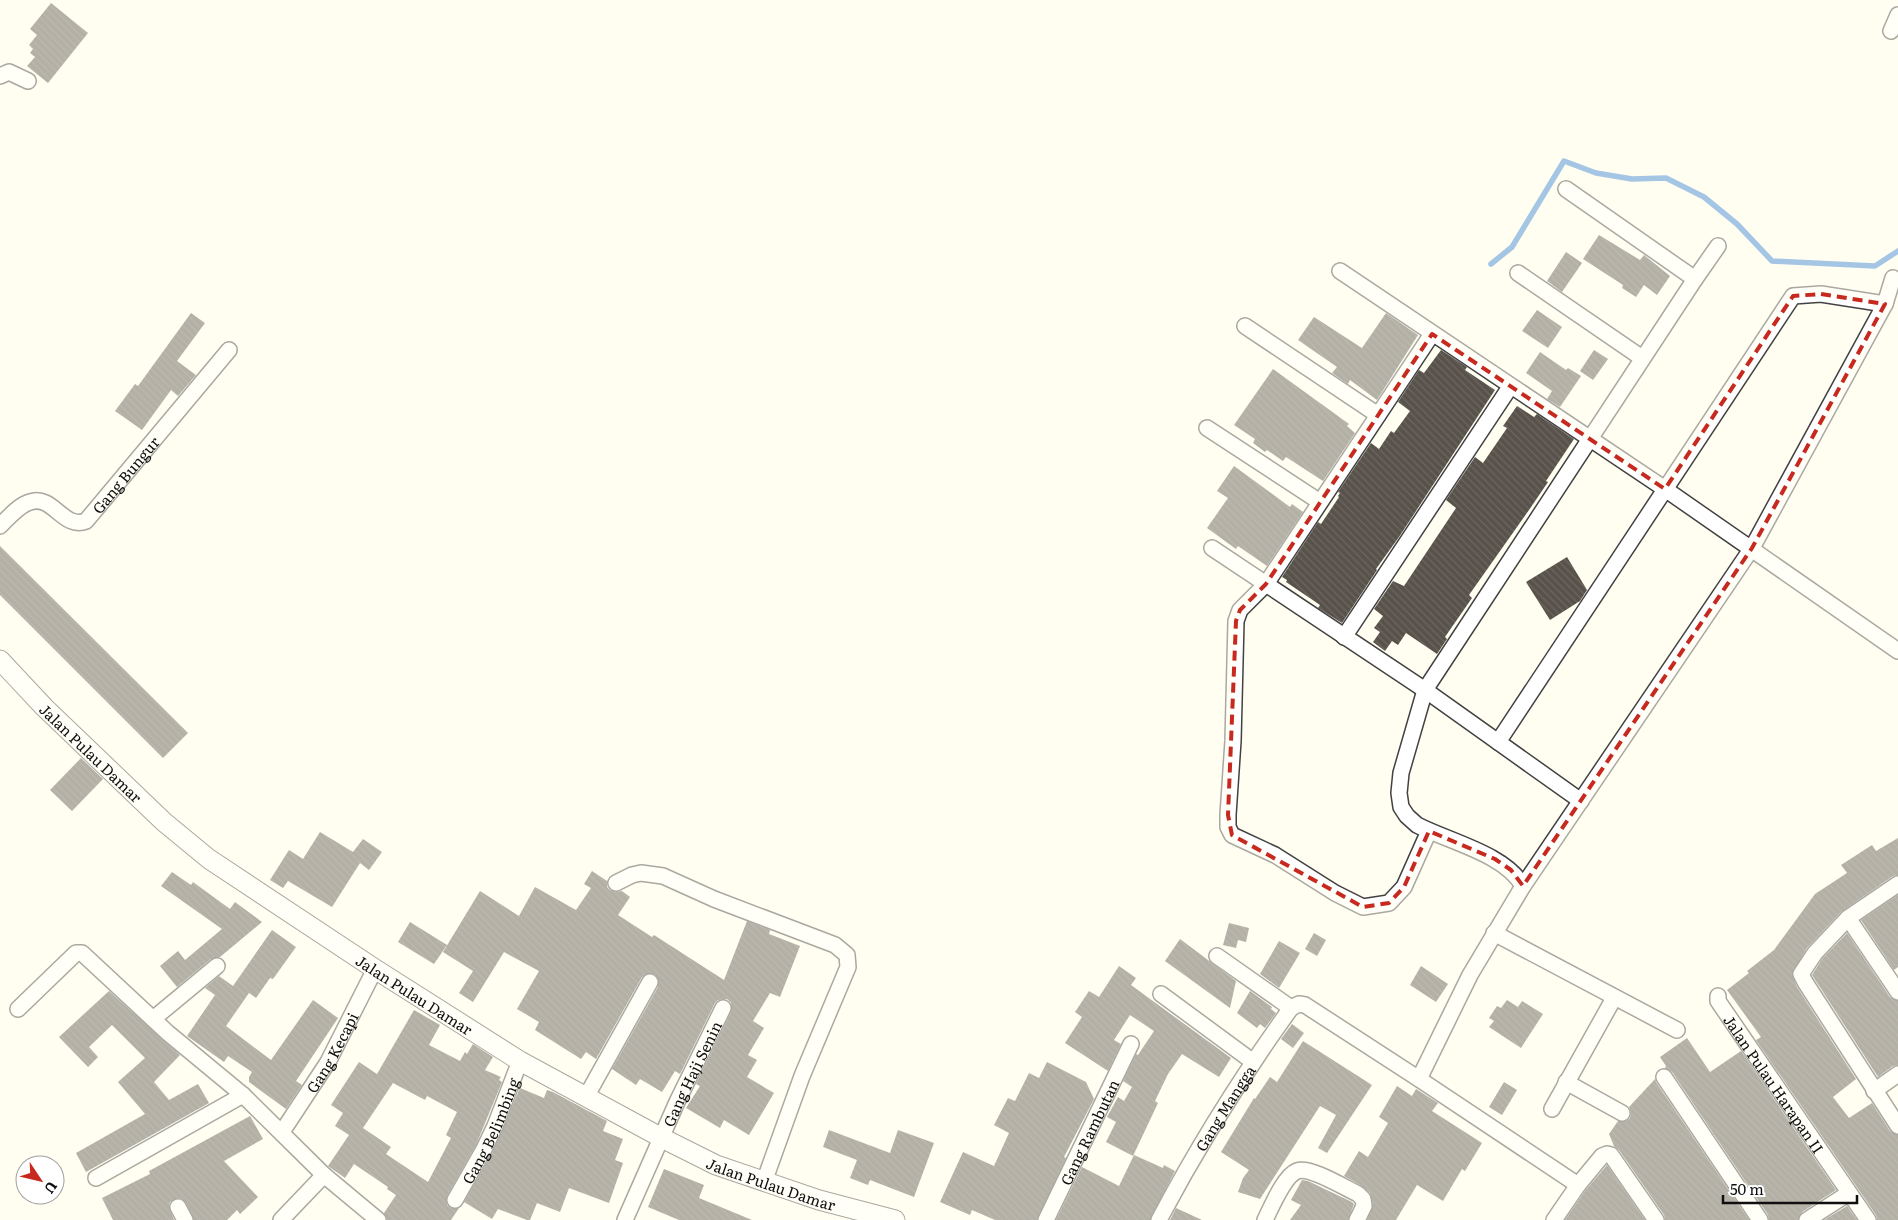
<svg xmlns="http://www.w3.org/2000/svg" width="1898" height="1220" font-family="Literata,serif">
<defs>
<pattern id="building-back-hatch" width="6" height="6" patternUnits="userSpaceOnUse" patternTransform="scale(1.25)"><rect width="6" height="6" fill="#58524b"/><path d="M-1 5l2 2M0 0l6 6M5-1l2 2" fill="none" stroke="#6b6661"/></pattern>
</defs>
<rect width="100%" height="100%" fill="#fffef1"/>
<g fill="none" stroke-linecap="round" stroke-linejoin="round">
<path stroke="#3583d5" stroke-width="5.5" d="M 1491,264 L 1512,247 L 1564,161 L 1596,173 L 1632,179 L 1666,178 L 1704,197 L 1737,224 L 1772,261 L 1875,266 L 1898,251"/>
</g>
<g fill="url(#building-back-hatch)" fill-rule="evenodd">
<path d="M 51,3 L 88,33 L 48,83 L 27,66 L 35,57 L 30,53 L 33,49 L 29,45 L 37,35 L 30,29 Z"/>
<path d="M 1599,235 L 1640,260 L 1644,255 L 1670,276 L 1657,295 L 1644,285 L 1636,297 L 1622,288 L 1623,285 L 1583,259 Z"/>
<path d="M 1566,252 L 1582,263 L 1562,292 L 1547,281 Z"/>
<path d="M 1537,310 L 1562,327 L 1548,348 L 1522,331 Z"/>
<path d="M 191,313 L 205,323 L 177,361 L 196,375 L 178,396 L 171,390 L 142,430 L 115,411 L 135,384 L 138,386 Z"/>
<path d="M 1386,313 L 1418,335 L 1377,400 L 1350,380 L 1348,384 L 1332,373 L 1337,367 L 1298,340 L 1314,317 L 1362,348 Z"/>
<path d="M 1441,350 L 1467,367 L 1465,370 L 1495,390 L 1399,537 L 1376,569 L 1377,570 L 1342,623 L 1318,608 L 1320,605 L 1286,582 L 1287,580 L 1282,577 L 1318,522 L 1321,524 L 1339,497 L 1338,496 L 1340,493 L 1338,492 L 1371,443 L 1379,449 L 1391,431 L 1394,433 L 1410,411 L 1398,402 L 1419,370 L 1424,373 Z"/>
<path d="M 1594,350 L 1608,359 L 1593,380 L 1580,371 Z"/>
<path d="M 1540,352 L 1566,370 L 1568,368 L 1581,376 L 1560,407 L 1547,399 L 1552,391 L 1526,373 Z"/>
<path d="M 1273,369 L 1349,424 L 1347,426 L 1355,433 L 1323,481 L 1286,457 L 1283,461 L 1267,450 L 1265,452 L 1253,443 L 1255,439 L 1234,425 Z"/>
<path d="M 1517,406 L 1534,417 L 1537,414 L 1574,439 L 1546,481 L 1548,482 L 1529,510 L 1469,595 L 1472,598 L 1445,637 L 1447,639 L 1437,654 L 1406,633 L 1398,645 L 1392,641 L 1385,651 L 1373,642 L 1380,632 L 1374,628 L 1383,616 L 1374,609 L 1393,581 L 1404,586 L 1456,508 L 1446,500 L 1475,457 L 1483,463 L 1507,428 L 1503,426 Z"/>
<path d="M 1234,466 L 1290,507 L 1292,504 L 1303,512 L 1267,566 L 1238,546 L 1236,549 L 1207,528 L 1228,498 L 1217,491 Z"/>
<path d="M 0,546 L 188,733 L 163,758 L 0,595 Z"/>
<path d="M 1567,557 L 1587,590 L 1580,601 L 1550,620 L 1526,582 Z"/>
<path d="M 81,758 L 103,779 L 72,811 L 50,790 Z"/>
<path d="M 320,832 L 353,852 L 363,839 L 382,852 L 369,870 L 360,863 L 332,907 L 288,881 L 283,888 L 270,880 L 289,850 L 303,859 Z"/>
<path d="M 1898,838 L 1898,875 L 1893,876 L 1841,912 L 1807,948 L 1792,974 L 1797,987 L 1856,1079 L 1833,1097 L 1849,1118 L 1872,1103 L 1890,1131 L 1898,1135 L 1898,1220 L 1877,1220 L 1876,1215 L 1756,1040 L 1761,1037 L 1727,990 L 1749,973 L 1747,971 L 1774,950 L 1815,894 L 1847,873 L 1841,865 L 1872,845 L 1876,851 Z"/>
<path d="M 592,871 L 607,881 L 607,887 L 610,890 L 616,892 L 622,891 L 630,897 L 618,915 L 652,937 L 654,935 L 724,980 L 747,921 L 770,930 L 769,934 L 800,946 L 780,997 L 770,993 L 753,1021 L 764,1028 L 748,1055 L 757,1060 L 747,1077 L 774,1093 L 749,1135 L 724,1120 L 720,1128 L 686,1108 L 700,1086 L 696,1084 L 731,1012 L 731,1003 L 727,999 L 718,1000 L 715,1003 L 680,1074 L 675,1071 L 662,1092 L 640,1079 L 636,1085 L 612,1069 L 658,987 L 658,978 L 654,974 L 646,974 L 642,977 L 596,1059 L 586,1052 L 581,1059 L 535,1030 L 539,1022 L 517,1009 L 539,971 L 504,952 L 473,1002 L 459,993 L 473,971 L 443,952 L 480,891 L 519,916 L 535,887 L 576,910 L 591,888 L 584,884 Z"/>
<path d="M 172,872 L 191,885 L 193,882 L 230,909 L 235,902 L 262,922 L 220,957 L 211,959 L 177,987 L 160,966 L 178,951 L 185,960 L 222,929 L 161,886 Z"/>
<path d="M 1898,895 L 1898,967 L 1894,970 L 1861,920 Z"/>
<path d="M 410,922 L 447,945 L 434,964 L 398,942 Z"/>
<path d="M 1229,923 L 1249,928 L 1246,942 L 1238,940 L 1236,948 L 1223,945 Z"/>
<path d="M 272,930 L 296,947 L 273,979 L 270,978 L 256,998 L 249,993 L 226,1026 L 271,1060 L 313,1000 L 338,1018 L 296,1081 L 302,1085 L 286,1109 L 249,1082 L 249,1077 L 252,1072 L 228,1056 L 224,1062 L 187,1036 L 215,995 L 205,988 L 219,976 L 233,986 Z"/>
<path d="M 1314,933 L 1326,940 L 1317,956 L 1305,949 Z"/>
<path d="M 1847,933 L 1890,997 L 1898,1001 L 1898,1065 L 1893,1066 L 1878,1077 L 1812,975 L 1822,959 Z"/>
<path d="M 1180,939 L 1236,981 L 1230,1008 L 1165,961 Z"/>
<path d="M 1279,941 L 1300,953 L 1279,988 L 1260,974 Z"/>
<path d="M 1119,966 L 1136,978 L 1131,985 L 1231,1058 L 1219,1077 L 1182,1054 L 1168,1074 L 1155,1101 L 1158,1103 L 1133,1156 L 1106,1142 L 1116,1122 L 1107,1117 L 1118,1097 L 1124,1101 L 1132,1087 L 1123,1081 L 1136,1054 L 1138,1055 L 1154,1031 L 1130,1015 L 1114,1040 L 1121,1044 L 1108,1071 L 1065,1043 L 1082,1017 L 1075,1012 L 1089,991 L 1099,997 Z"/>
<path d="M 1421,966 L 1448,984 L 1436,1002 L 1410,985 Z"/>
<path d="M 109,991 L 180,1055 L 154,1082 L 169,1100 L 198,1084 L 209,1103 L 86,1172 L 76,1153 L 145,1114 L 118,1082 L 145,1058 L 112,1025 L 89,1047 L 98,1057 L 88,1067 L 59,1037 Z"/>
<path d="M 1250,991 L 1272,1007 L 1271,1009 L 1276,1013 L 1265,1028 L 1260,1024 L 1257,1028 L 1237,1013 Z"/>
<path d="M 1507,1000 L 1518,1007 L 1522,1001 L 1543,1014 L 1521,1048 L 1489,1027 L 1494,1021 L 1489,1018 L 1497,1006 L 1501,1008 Z"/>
<path d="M 414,1010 L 440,1025 L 429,1045 L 460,1061 L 465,1052 L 467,1054 L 473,1044 L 493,1057 L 485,1070 L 501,1077 L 499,1080 L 502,1082 L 476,1145 L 447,1196 L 447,1205 L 451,1208 L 459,1208 L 451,1220 L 387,1220 L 384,1213 L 396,1195 L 387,1189 L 388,1187 L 354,1164 L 345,1178 L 328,1166 L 349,1135 L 335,1126 L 343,1113 L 331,1105 L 359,1062 L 377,1074 ZM 393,1083 L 425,1100 L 427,1096 L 457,1112 L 446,1135 L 451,1138 L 428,1182 L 386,1154 L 391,1147 L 363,1128 Z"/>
<path d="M 1292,1024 L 1304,1033 L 1293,1048 L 1281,1039 Z"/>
<path d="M 1687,1038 L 1710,1072 L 1741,1051 L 1836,1190 L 1802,1212 L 1798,1220 L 1769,1220 L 1768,1215 L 1672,1072 L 1665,1068 L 1666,1066 L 1660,1057 Z"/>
<path d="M 1303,1041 L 1372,1085 L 1327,1153 L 1318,1148 L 1336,1115 L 1320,1106 L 1260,1199 L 1238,1192 L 1243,1178 L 1249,1170 L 1221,1152 L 1254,1098 L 1255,1099 L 1270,1077 L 1277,1082 Z"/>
<path d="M 1047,1062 L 1086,1082 L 1094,1099 L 1064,1157 L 1066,1158 L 1037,1220 L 995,1220 L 972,1210 L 970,1215 L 940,1202 L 963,1152 L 994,1166 L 1009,1133 L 994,1125 L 1008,1098 L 1015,1101 L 1029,1073 L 1039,1078 Z"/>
<path d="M 1655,1079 L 1656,1082 L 1749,1220 L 1665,1220 L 1664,1215 L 1619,1150 L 1614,1146 L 1609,1134 L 1618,1121 L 1626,1121 L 1630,1118 L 1631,1112 L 1629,1107 Z"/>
<path d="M 1504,1082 L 1517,1090 L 1502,1115 L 1489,1107 Z"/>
<path d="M 1397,1086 L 1412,1096 L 1416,1089 L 1438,1103 L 1432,1111 L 1482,1143 L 1465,1171 L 1462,1169 L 1443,1201 L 1417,1185 L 1396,1220 L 1367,1220 L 1373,1205 L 1370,1193 L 1362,1186 L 1344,1176 L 1359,1151 L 1368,1157 L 1388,1123 L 1379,1117 Z"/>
<path d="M 520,1088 L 544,1098 L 547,1090 L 553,1092 L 607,1121 L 603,1131 L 623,1139 L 615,1160 L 623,1163 L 609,1203 L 569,1188 L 560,1212 L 537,1203 L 530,1220 L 527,1220 L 498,1209 L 492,1219 L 464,1202 L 492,1153 Z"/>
<path d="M 250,1116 L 263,1139 L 224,1161 L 258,1197 L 240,1214 L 237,1210 L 227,1220 L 194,1220 L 186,1203 L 182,1199 L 178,1198 L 170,1202 L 169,1206 L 174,1220 L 113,1220 L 102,1198 L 150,1174 L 149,1171 Z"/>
<path d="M 829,1130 L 890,1153 L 898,1130 L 934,1143 L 914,1197 L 870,1180 L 868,1185 L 850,1178 L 857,1160 L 823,1147 Z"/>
<path d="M 1134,1155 L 1163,1168 L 1164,1165 L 1175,1171 L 1150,1220 L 1056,1220 L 1082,1167 L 1119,1186 Z"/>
<path d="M 1607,1165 L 1645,1220 L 1565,1220 L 1585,1191 Z"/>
<path d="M 664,1169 L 704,1185 L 699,1198 L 752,1220 L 679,1220 L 648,1207 Z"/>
<path d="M 1302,1180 L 1308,1181 L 1352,1202 L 1354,1204 L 1348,1220 L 1290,1220 L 1301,1205 L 1291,1200 Z"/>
<path d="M 1847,1206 L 1857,1220 L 1824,1220 Z"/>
<path d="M 1176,1208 L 1202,1220 L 1170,1220 Z"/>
</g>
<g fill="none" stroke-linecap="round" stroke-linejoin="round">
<defs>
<g id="minor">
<path d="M 1891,31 L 1898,15"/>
<path d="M 0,76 L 9,72 L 28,81"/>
<path d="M 1566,189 L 1695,279"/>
<path d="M 1340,271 L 1665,489 L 1898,651"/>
<path d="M 1518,273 L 1642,358"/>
<path d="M 1245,326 L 1378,415"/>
<path d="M 1207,428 L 1320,502"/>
<path id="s1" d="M 0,526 C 8,518 19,505 30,502 C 53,494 63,530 86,521 L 229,350"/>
<path d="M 1212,548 L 1425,690 L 1581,801"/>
<path d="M 1344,637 L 1510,387"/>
<path d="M 1498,742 L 1793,296 L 1821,294 L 1885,304"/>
<path d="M 1429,831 L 1404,887 L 1389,903 L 1363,907 L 1335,893 L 1275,855 L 1232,835 L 1228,827 L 1228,815 L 1233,741 L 1236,621 L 1240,610 L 1266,584 L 1432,334"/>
<path d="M 616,883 L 632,875 L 641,873 L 663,876 L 714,899 L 835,945 L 847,955 L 848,967 L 802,1076 L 764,1182"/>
<path d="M 1898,884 L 1848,918 L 1815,953 L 1801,974 L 1805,982 L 1898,1126"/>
<path d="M 1523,886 L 1752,548 L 1885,304 L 1893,278"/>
<path d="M 1848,918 L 1898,992"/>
<path d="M 1494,933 L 1677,1030"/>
<path d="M 1217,956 L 1291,1008"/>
<path d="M 1161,994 L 1252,1061"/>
<path id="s2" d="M 1718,996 L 1718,1001 L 1868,1220"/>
<path d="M 18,1009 L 76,953 L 82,953 L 168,1033 L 243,1095 L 324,1175 L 378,1220"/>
<path d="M 153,1019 L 217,966"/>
<path d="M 1664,1077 L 1760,1220"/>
<path d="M 1419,1079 L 1470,975 L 1523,886 C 1505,854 1450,842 1417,825 L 1407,816 L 1401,807 L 1399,793 L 1401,773 L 1425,690 L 1695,279 L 1718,246"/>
<path d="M 1566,1082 L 1622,1113"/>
<path d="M 1874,1091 L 1898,1074"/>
<path d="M 586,1097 L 650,982"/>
<path d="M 1552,1109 L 1614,998"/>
<path id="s3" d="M 282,1132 L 328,1062 L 375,969"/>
<path d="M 96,1178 L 243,1095"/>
<path id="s4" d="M 455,1200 L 484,1149 L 495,1126 L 520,1061"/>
<path d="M 178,1207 L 185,1220"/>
<path d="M 281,1220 L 324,1175"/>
<path id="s5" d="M 625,1220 L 677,1102 L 723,1008"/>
<path id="s6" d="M 1046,1220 L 1131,1044"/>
<path id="s7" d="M 1159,1220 C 1198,1146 1242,1076 1291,1008 L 1299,1004 L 1305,1005 L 1419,1079 L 1578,1185"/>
<path d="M 1265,1220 C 1271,1208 1284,1176 1297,1171 C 1310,1166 1345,1188 1358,1194 L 1363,1199 L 1364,1206 L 1357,1220"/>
<path d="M 1554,1220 L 1578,1185 L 1602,1156 L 1607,1154 L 1611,1155 L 1656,1220"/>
<path d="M 1807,1220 L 1849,1193"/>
</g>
<g id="tertiary">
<path id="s8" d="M 0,660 L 44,707 L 164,822 L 209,859 L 375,969 L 520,1061 L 662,1138 L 716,1165 L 819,1200 L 895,1220"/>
</g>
</defs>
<use href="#minor" stroke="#424242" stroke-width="18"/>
<use href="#tertiary" stroke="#424242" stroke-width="21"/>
<use href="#minor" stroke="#fff" stroke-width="15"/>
<use href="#tertiary" stroke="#fff" stroke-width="19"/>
</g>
<path d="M0 0H1898V1220H0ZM 1821,294 L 1885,304 L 1752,548 L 1523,886 L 1511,870 L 1495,859 L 1429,831 L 1404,887 L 1389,903 L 1363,907 L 1232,835 L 1228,815 L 1236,621 L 1240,610 L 1266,584 L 1432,334 L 1665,489 L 1793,296 Z" fill="#fffef1" fill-opacity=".55" fill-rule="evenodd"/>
<path fill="none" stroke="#c8291e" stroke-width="4" stroke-dasharray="10 6" stroke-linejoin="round" d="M 1821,294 L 1885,304 L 1752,548 L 1523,886 L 1511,870 L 1495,859 L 1429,831 L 1404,887 L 1389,903 L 1363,907 L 1232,835 L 1228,815 L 1236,621 L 1240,610 L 1266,584 L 1432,334 L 1665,489 L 1793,296 Z"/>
<g text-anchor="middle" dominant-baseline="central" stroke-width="5" stroke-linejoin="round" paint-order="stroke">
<g font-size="15" fill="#0f0f0f" stroke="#fff">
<text stroke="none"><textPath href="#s1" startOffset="162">Gang Bungur</textPath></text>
<text stroke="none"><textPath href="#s8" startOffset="130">Jalan Pulau Damar</textPath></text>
<text stroke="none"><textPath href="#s8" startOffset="535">Jalan Pulau Damar</textPath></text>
<text stroke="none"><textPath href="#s3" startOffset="94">Gang Kecapi</textPath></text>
<text stroke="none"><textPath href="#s5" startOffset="161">Gang Haji Senin</textPath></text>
<text stroke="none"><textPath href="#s2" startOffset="105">Jalan Pulau Harapan II</textPath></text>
<text stroke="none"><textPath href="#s7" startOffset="130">Gang Mangga</textPath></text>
<text stroke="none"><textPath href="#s4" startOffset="78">Gang Belimbing</textPath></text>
<text stroke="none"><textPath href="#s6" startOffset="98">Gang Rambutan</textPath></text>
<text stroke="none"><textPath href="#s8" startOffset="940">Jalan Pulau Damar</textPath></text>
</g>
</g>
<g transform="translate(40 1180) rotate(125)"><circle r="24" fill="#ffffff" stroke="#9f9f9f"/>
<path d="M0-4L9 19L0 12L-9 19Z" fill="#c8291e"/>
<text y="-8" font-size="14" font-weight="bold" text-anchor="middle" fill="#0f0f0f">U</text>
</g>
<path d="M1723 1195v8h134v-8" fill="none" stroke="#0f0f0f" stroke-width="2.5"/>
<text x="1730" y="1195" font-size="15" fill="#0f0f0f" stroke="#ffffff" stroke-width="4" paint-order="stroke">50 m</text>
</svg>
